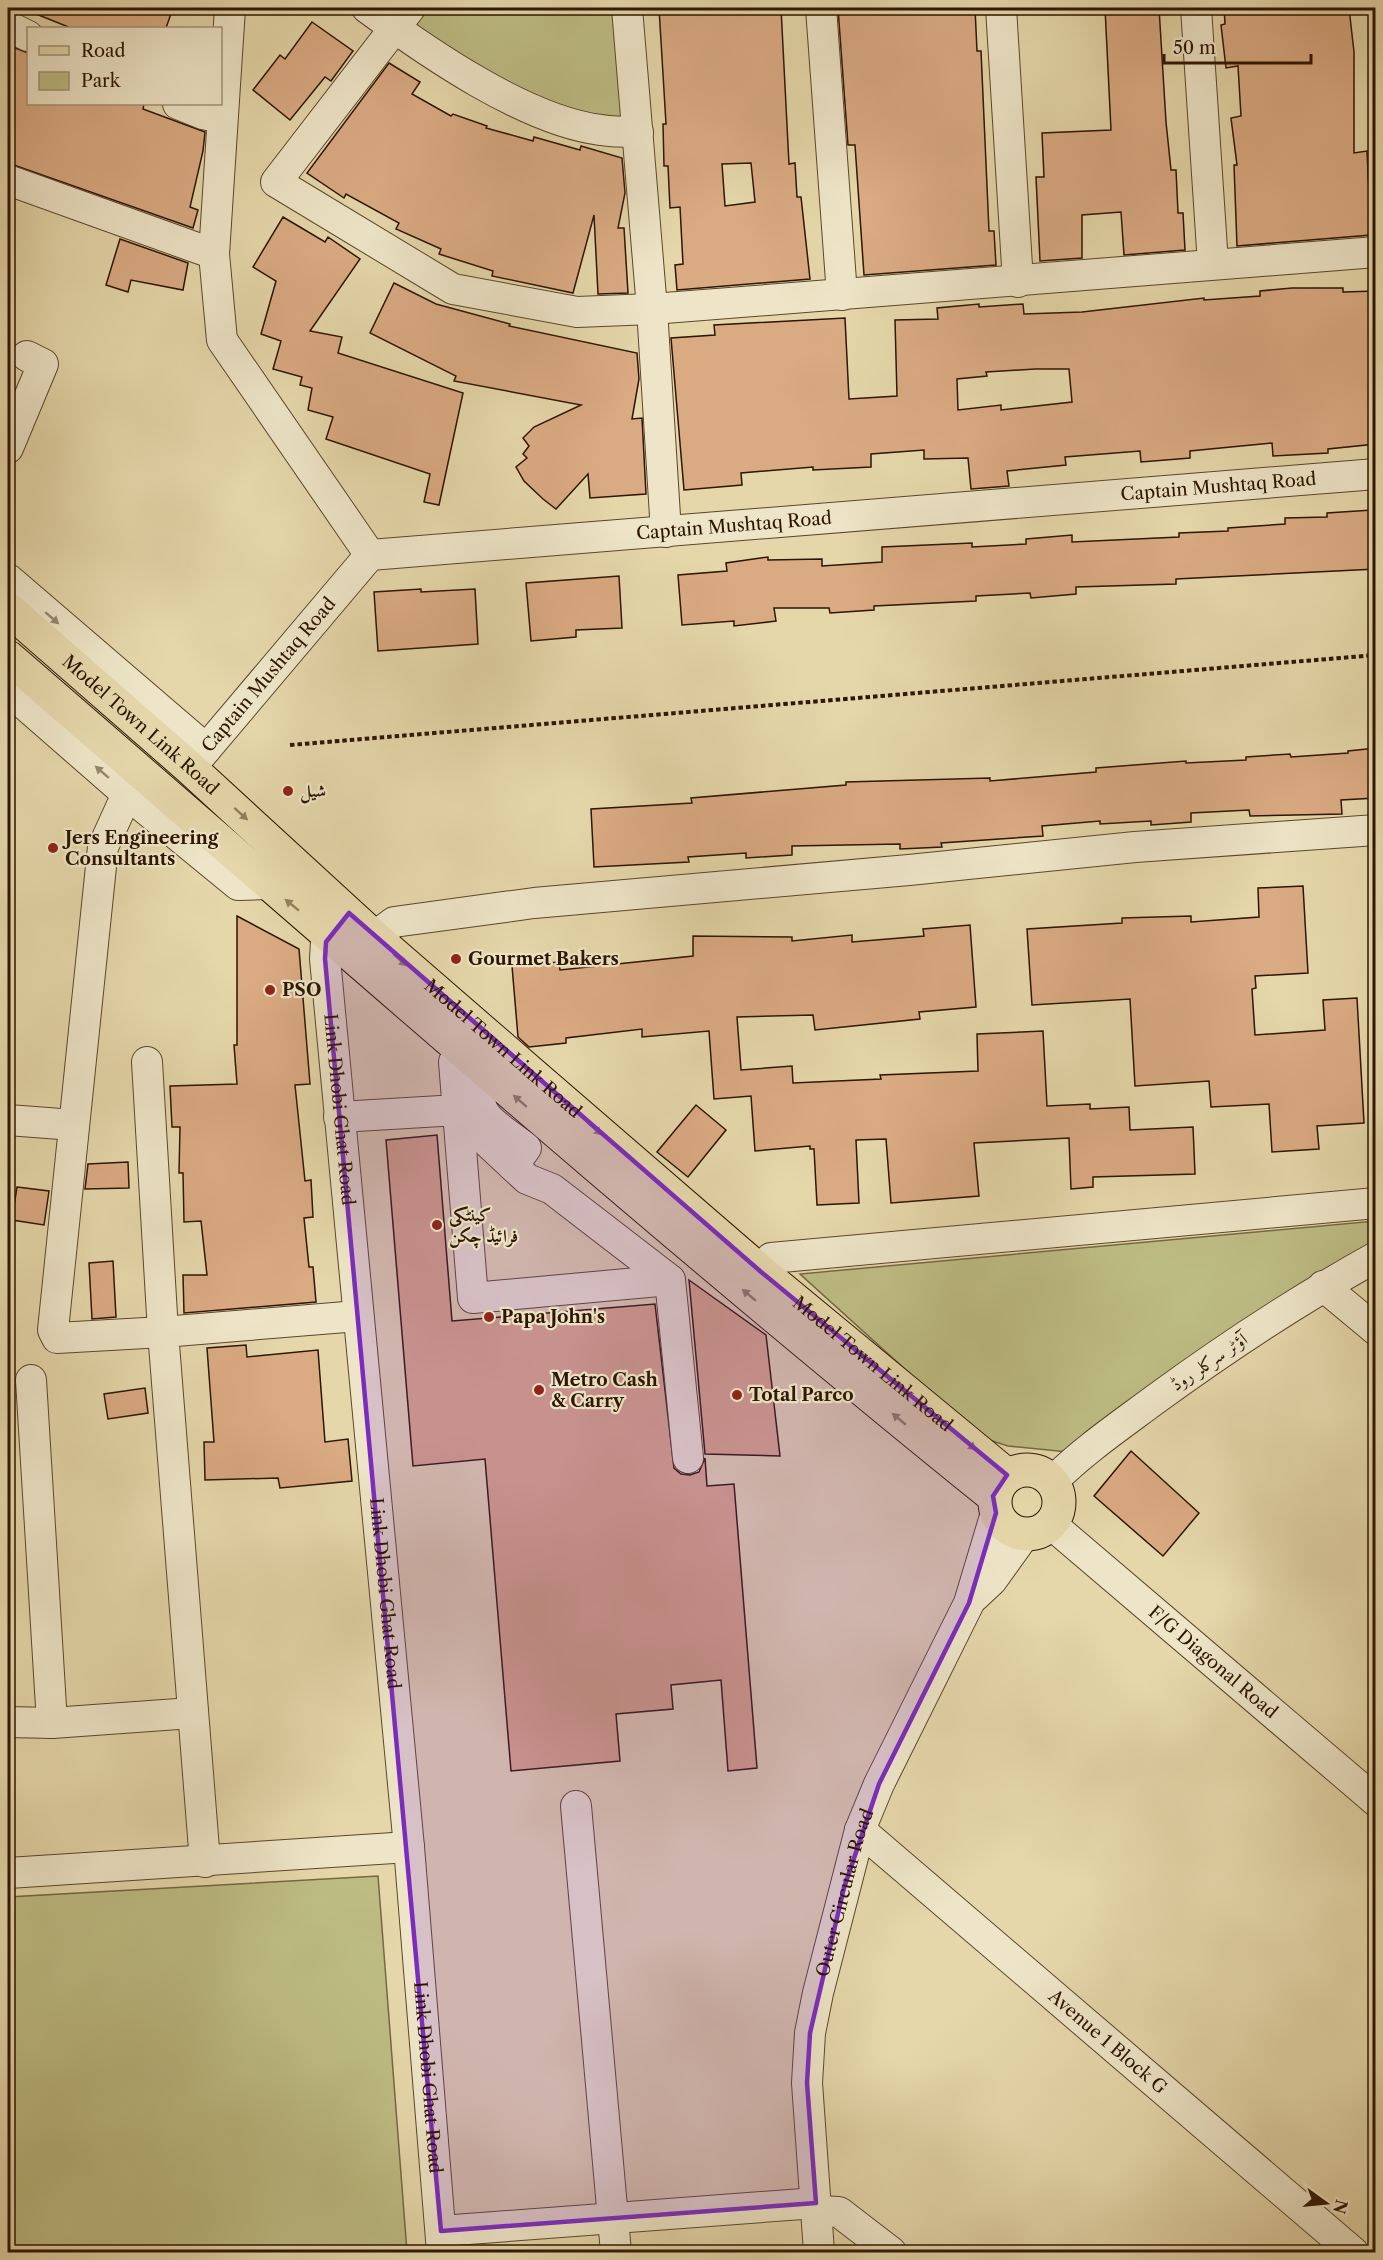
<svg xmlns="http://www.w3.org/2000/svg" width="1383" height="2260" font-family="'Libre Caslon Text',Amiri,serif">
<rect width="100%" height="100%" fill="#e5d7aa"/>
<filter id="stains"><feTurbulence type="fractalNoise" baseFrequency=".00333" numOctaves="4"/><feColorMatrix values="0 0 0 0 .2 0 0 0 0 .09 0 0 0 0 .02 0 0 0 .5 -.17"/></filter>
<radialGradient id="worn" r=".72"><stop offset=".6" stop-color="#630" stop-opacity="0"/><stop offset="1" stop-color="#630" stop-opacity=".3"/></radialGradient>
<g fill="#bdbc83" stroke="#756842" stroke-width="1.5">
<path d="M 410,8 L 627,8 L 638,132 L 599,130 L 394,27 Z"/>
<path d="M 1375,1221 L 1375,1255 L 1068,1452 L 1008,1446 L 980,1437 L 800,1274 Z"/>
<path d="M 378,1876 L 407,2252 L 8,2252 L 8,1897 Z"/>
</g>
<g fill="#daaa83" stroke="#2d1501" stroke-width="1.5" fill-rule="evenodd">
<path d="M 21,8 L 173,8 L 166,28 L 71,28 Z"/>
<path d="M 659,8 L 781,8 L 789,164 L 795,163 L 797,197 L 801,197 L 810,279 L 677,290 L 675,265 L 683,264 L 680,207 L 670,208 L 668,166 L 664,166 L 663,124 L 666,124 ZM 751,163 L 755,202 L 725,206 L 722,164 Z"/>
<path d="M 838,8 L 898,8 L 898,11 L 975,8 L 977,51 L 981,51 L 989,231 L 994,231 L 996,265 L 864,275 L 855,145 L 848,145 Z"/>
<path d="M 1105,8 L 1159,8 L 1166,122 L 1171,170 L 1176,170 L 1178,213 L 1183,213 L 1185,250 L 1124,255 L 1121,212 L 1082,215 L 1082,258 L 1040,261 L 1036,177 L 1044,177 L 1042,133 L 1111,130 Z"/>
<path d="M 1224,8 L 1349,8 L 1354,52 L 1354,153 L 1367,151 L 1371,235 L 1237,246 L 1234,165 L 1237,165 L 1231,118 L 1241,116 L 1238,66 L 1226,68 L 1221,25 L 1225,24 Z"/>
<path d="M 312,22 L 353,51 L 331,81 L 325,77 L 290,120 L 253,90 L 280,55 L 285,59 Z"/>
<path d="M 8,45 L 28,53 L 28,104 L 144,104 L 143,109 L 205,132 L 203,151 L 190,207 L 198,210 L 193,228 L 8,163 Z"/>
<path d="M 389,63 L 420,82 L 412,94 L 451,116 L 453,114 L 487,126 L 486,128 L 533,141 L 534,137 L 580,150 L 581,146 L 622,158 L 625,193 L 618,228 L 624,228 L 628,293 L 598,294 L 594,215 L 573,293 L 492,276 L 493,271 L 439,254 L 441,249 L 396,229 L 399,223 L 346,194 L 344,198 L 307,173 Z"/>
<path d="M 283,217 L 325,242 L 328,237 L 360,259 L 310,331 L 342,337 L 338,353 L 463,393 L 439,505 L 424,502 L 430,474 L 326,439 L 333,417 L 308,410 L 312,388 L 300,385 L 302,377 L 273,369 L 281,341 L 261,334 L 276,281 L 253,267 Z"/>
<path d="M 120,239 L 188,263 L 183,290 L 131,280 L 128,292 L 106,285 Z"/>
<path d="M 394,283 L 436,304 L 510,324 L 509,326 L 637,353 L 639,379 L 632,419 L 642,418 L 646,494 L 590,498 L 588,474 L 556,509 L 543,499 L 524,481 L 516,467 L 527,458 L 523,454 L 529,446 L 523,438 L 534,427 L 581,405 L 454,381 L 456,376 L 370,333 Z"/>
<path d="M 1292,288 L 1343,288 L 1343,292 L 1376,291 L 1376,444 L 1328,449 L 1328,453 L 1273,456 L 1272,443 L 1190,451 L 1190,458 L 1141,462 L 1140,451 L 1065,457 L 1066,465 L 1007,471 L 1009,486 L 971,489 L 968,458 L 924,459 L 924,450 L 871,454 L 871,467 L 813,470 L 813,467 L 741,473 L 742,485 L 684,490 L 671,338 L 715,335 L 714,325 L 845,318 L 849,399 L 897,396 L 895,320 L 938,319 L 937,308 L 979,304 L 979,307 L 1023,304 L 1024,314 L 1082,312 L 1204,298 L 1204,300 L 1260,296 L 1260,291 ZM 1035,369 L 1069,369 L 1072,402 L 1001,410 L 1001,405 L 958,410 L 957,379 L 987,376 L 986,372 Z"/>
<path d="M 1372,510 L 1376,569 L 1176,579 L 1176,584 L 1076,587 L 1076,594 L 1031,598 L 1030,593 L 976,596 L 976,601 L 874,606 L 874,610 L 830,613 L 829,608 L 774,608 L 776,621 L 734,626 L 734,621 L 682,625 L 678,575 L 727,571 L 726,563 L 768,557 L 768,560 L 822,559 L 822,566 L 882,562 L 882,547 L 972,543 L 972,547 L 1026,544 L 1026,539 L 1072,535 L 1072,542 L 1179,537 L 1179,533 L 1228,531 L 1228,528 L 1285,524 L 1285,518 L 1327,517 L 1327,513 Z"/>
<path d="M 619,576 L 622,628 L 576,630 L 576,637 L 531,641 L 526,583 Z"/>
<path d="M 421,589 L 421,592 L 475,589 L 478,644 L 378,651 L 374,592 Z"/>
<path d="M 1376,748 L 1376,798 L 1341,800 L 1342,814 L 1250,816 L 1249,810 L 1191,813 L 1191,822 L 1151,825 L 1151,821 L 1100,824 L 1100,821 L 1042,826 L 1043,836 L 941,843 L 942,847 L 900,849 L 900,844 L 792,846 L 792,855 L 746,858 L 746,853 L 688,857 L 689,862 L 594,867 L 591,809 L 692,803 L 691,798 L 846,785 L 846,782 L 990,778 L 990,781 L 1096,772 L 1096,768 L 1186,761 L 1186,763 L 1246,760 L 1246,757 L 1290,754 L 1291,757 L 1348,753 L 1348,751 Z"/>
<path d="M 1303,886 L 1308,973 L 1255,976 L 1256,988 L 1252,989 L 1255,1035 L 1325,1030 L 1323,1000 L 1357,998 L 1364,1123 L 1317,1126 L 1319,1149 L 1272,1152 L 1269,1104 L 1211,1107 L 1209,1081 L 1135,1086 L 1130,999 L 1032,1005 L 1027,929 L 1122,923 L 1122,918 L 1191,916 L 1191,922 L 1259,917 L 1258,888 Z"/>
<path d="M 237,916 L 299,949 L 310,1084 L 295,1085 L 305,1181 L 311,1180 L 313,1217 L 304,1218 L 309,1267 L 313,1267 L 316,1302 L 184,1313 L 183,1275 L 207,1275 L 201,1221 L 184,1222 L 183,1173 L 179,1173 L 180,1127 L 172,1127 L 170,1086 L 237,1084 L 234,1045 L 237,1045 Z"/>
<path d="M 970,925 L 976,1007 L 919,1012 L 920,1019 L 815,1030 L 813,1015 L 737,1017 L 741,1070 L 792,1066 L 793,1083 L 881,1079 L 880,1075 L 978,1071 L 977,1034 L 1043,1031 L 1047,1106 L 1090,1104 L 1090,1109 L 1129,1107 L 1130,1130 L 1193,1127 L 1195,1174 L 1093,1177 L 1093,1187 L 1071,1189 L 1069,1138 L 974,1143 L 979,1196 L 891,1203 L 886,1139 L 856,1140 L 859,1203 L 817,1205 L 814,1149 L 810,1149 L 810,1146 L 755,1151 L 751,1096 L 714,1099 L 709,1031 L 642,1037 L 642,1029 L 566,1038 L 566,1043 L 529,1047 L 518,1037 L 512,966 L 559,962 L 560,970 L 693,956 L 693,936 L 792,937 L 792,941 L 852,935 L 852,942 L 924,936 L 923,929 Z"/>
<path d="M 696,1105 L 726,1130 L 688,1177 L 657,1152 Z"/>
<path d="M 437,1135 L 452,1321 L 655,1304 L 674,1468 L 681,1474 L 690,1475 L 699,1472 L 705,1458 L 707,1486 L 734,1484 L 757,1768 L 728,1771 L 721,1680 L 671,1685 L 673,1709 L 616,1714 L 620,1761 L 511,1771 L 485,1459 L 413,1466 L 386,1140 Z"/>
<path d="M 128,1162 L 129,1188 L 85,1189 L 88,1164 Z"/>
<path d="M 17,1187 L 49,1191 L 44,1225 L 12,1220 Z"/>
<path d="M 113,1261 L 116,1317 L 92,1319 L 89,1263 Z"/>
<path d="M 689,1280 L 766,1335 L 780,1456 L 705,1454 Z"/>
<path d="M 246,1345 L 247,1357 L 318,1350 L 325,1442 L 348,1439 L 352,1481 L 280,1488 L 278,1478 L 205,1480 L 204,1442 L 214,1442 L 207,1348 Z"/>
<path d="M 145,1388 L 148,1413 L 108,1419 L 104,1394 Z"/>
<path d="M 1131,1451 L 1199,1513 L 1163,1556 L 1094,1496 Z"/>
</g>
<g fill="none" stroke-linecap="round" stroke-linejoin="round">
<defs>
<g id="minor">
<path d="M 230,8 L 214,254 L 222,340 L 370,555"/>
<path d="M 367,8 C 427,52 526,121 601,130 C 613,132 625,132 638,132"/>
<path d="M 410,8 L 276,182 L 453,289 L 577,312 L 652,309 L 1376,252"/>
<path d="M 627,8 L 652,309 L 666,532"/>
<path d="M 821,8 L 842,295"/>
<path d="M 1001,8 L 1018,282"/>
<path d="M 1196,8 L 1213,264"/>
<path d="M 8,26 L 28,36"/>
<path d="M 178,104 L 203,114 L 222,118"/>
<path d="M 8,180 L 214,254"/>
<path d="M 8,448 L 43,364 L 27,356"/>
<path d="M 8,579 L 206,749"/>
<path d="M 8,690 L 127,794 L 238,885 L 267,884"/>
<path id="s1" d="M 190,768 L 370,555 L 1376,474"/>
<path d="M 143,774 L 127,794 L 103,847 L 53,1330 L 57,1338 L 163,1332 L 147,1062"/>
<path id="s2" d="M 343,920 L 326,942 L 325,959 L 409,1847 L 442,2252"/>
<path d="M 361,957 L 374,937 L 394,922 L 534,903 L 909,870 L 1135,847 L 1376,830"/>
<path d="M 463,1051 L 454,1062 L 473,1298 L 670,1280"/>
<path d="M 490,1075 C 463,1113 498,1125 526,1148 L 513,1166"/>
<path d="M 339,1117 L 458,1110"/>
<path d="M 8,1120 L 74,1125"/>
<path d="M 459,1124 L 468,1124 L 527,1179 L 552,1189 L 670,1280 L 688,1458"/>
<path d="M 760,1271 L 771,1258 L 1376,1203"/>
<path d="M 1323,1286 L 1376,1330"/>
<path d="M 31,1380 L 52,1723"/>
<path d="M 1053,1481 C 1083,1451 1118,1427 1153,1401 C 1224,1349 1298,1300 1376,1257"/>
<path id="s3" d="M 1051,1524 L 1376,1801"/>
<path d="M 975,1596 L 992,1580 L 1025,1534"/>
<path d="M 8,1722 L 52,1723 L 192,1713"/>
<path d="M 576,1806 L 616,2252"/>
<path id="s4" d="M 860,1830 L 1353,2252"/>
<path d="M 205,1862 L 163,1332 L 358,1316"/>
<path d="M 8,1873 L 409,1847"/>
<path d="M 817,2211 L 839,2212 L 891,2252"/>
<path d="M 441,2231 L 816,2203"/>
<path id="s5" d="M 819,2252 L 807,2083 L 810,2033 L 818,1993 L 860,1830 L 879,1784 L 969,1603 L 996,1513"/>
</g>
<g id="major">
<path id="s6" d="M 8,609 L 190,768 L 374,937 L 532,1074 L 760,1271 L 1007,1475"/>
<path d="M 8,657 C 334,939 657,1225 993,1496"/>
<circle cx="1027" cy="1502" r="32"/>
</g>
</defs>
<use href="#minor" stroke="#5b462b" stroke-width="32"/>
<use href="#major" stroke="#2d1501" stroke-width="35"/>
<path stroke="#2d1501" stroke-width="4" stroke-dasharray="4.5 3" stroke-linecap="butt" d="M 290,745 L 1376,655"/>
<use href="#minor" stroke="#eee5c8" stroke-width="30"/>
<use href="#major" stroke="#e5d7aa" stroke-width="33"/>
</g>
<defs><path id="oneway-solid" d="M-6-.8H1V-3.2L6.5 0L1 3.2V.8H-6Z" transform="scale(1.5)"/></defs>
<g fill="#97876e">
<use href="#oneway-solid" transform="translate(52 618) rotate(41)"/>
<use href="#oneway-solid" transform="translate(102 772) rotate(-139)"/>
</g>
<g fill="#92805e">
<use href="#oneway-solid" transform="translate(241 814) rotate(42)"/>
<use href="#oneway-solid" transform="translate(292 905) rotate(-141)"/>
<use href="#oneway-solid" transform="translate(400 960) rotate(41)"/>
<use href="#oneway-solid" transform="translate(520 1101) rotate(-139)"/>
<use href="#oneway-solid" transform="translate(595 1129) rotate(41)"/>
<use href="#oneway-solid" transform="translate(749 1295) rotate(-140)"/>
<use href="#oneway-solid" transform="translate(899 1419) rotate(-140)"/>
<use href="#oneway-solid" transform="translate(969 1444) rotate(40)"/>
</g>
<path fill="#7b2cbf" fill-opacity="0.2" stroke="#7b2cbf" stroke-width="4.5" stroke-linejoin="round" d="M 349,913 L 760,1271 L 1007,1475 L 993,1496 L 996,1513 L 969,1603 L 879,1784 L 844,1888 L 810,2033 L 807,2083 L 816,2203 L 441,2231 L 325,959 L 326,942 Z"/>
<g fill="#8f2418" stroke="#eee5c8" stroke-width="2">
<circle cx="288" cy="791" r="6"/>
<circle cx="53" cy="848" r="6"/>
<circle cx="456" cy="959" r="6"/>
<circle cx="270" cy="990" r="6"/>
<circle cx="437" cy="1225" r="6"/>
<circle cx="489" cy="1317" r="6"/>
<circle cx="539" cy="1390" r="6"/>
<circle cx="737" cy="1395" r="6"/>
</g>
<g text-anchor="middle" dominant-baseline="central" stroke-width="4.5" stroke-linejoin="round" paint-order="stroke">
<g font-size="18" fill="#2d1501" stroke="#eee5c8">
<text stroke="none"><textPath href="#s1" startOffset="1130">Captain Mushtaq Road</textPath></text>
<text stroke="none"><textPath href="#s1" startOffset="644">Captain Mushtaq Road</textPath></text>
<text stroke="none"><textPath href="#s1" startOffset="122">Captain Mushtaq Road</textPath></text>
<text stroke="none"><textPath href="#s6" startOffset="176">Model Town Link Road</textPath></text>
<text stroke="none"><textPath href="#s6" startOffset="662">Model Town Link Road</textPath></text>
<text stroke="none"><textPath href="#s2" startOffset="196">Link Dhobi Ghat Road</textPath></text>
<text transform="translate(1209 1362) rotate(-34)">آؤٹر سرکلر روڈ</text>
<text stroke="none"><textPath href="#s6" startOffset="1148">Model Town Link Road</textPath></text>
<text stroke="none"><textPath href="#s2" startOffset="682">Link Dhobi Ghat Road</textPath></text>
<text stroke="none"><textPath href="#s3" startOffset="213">F/G Diagonal Road</textPath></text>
<text stroke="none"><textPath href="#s5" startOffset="364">Outer Circular Road</textPath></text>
<text stroke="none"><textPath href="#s4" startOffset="326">Avenue 1 Block G</textPath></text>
<text stroke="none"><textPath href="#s2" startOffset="1168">Link Dhobi Ghat Road</textPath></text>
</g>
<g font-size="18" font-weight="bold" fill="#2d1501" stroke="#eee5c8" text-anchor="start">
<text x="300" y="791">شیل</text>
<text x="65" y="838">Jers Engineering<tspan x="65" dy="21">Consultants</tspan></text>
<text x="468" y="959">Gourmet Bakers</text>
<text x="282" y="990">PSO</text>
<text x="449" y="1215">کینٹکی<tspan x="449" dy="21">فرائیڈ چکن</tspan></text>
<text x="501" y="1317">Papa John's</text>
<text x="551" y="1380">Metro Cash<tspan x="551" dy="21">&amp; Carry</tspan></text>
<text x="749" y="1395">Total Parco</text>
</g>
</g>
<rect width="1383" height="2260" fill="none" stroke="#e5d7aa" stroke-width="30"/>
<rect x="9" y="9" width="1365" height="2242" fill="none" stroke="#2d1501" stroke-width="3"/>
<rect x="15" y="15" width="1353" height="2230" fill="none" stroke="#2d1501" stroke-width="1.5"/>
<rect x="27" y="27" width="195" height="78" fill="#eee5c8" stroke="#a19278" stroke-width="1.5"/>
<rect x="39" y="46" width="30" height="9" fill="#e5d7aa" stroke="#a19278" stroke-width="1.5"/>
<text x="81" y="57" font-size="18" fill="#2d1501">Road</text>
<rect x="39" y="72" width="30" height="18" fill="#bdbc83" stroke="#a19278" stroke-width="1.5"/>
<text x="81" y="87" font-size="18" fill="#2d1501">Park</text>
<g transform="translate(1326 2203) rotate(105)" stroke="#eee5c8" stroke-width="4.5" paint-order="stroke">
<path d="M0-4.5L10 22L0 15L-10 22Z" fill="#2d1501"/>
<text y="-9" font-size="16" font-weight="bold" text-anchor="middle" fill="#2d1501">N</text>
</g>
<path d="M1164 54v9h147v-9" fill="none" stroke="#2d1501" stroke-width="3"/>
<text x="1173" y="54" font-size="18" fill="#2d1501" stroke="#eee5c8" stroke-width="4.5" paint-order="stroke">50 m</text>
<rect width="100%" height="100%" filter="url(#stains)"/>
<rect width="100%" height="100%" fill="url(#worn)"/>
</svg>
